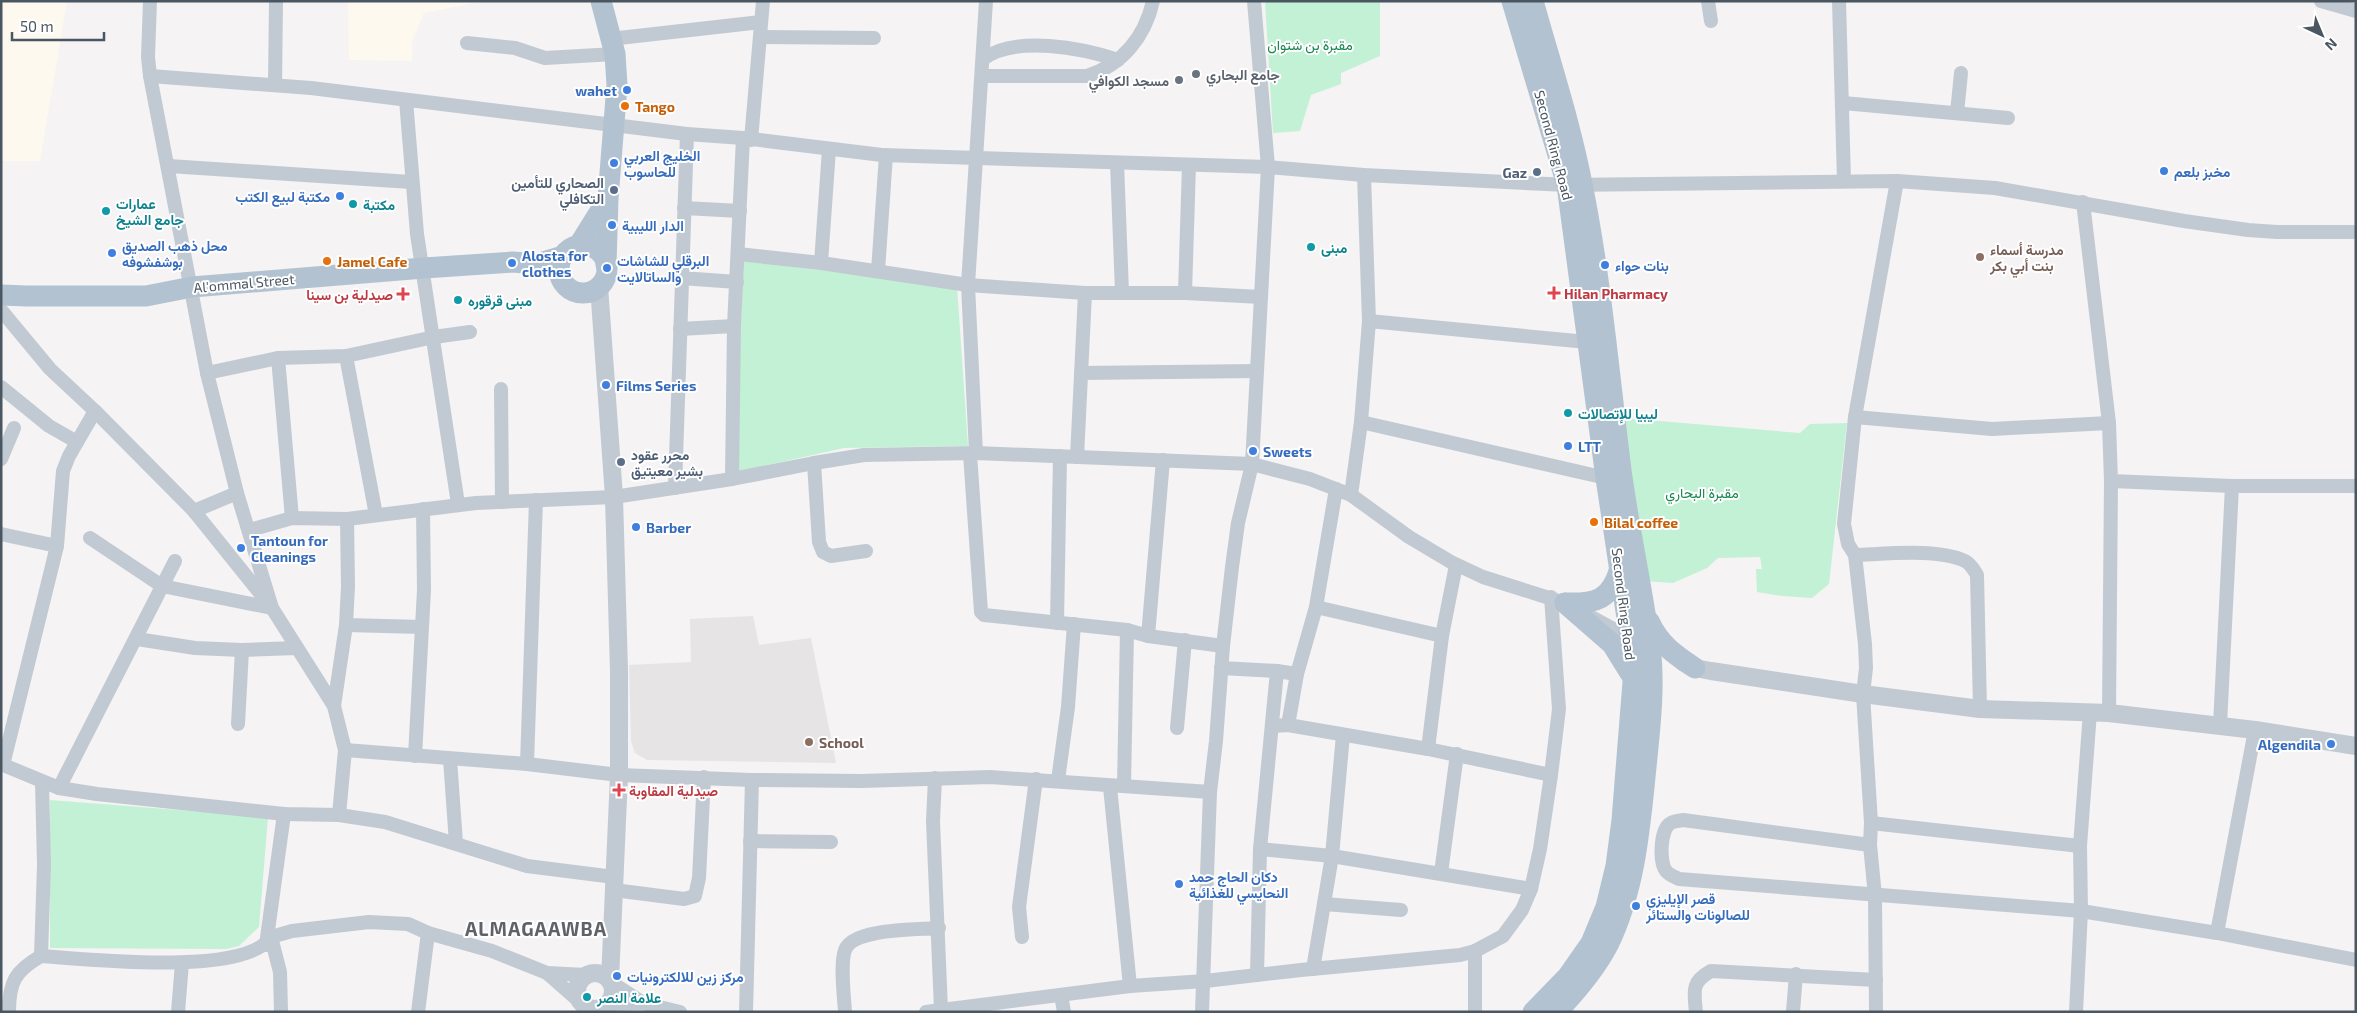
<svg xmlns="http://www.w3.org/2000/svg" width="2357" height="1013" font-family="'Exo 2',Vazirmatn,sans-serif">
<rect width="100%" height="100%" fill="#f5f3f3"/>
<g fill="#fdf9ef">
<path d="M 1,1 L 67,1 L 40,161 L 1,161 Z"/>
<path d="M 348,1 L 485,1 L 424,13 L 412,42 L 412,61 L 349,60 Z"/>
</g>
<path fill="#e6e4e5" d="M 753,616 L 759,645 L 811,638 L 836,763 L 647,760 L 635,753 L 631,741 L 629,665 L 691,662 L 690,619 Z"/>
<g fill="#c3f1d5">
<path d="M 1265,1 L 1380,1 L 1380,56 L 1341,73 L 1341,84 L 1311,95 L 1300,131 L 1273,133 Z"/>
<path d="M 743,261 L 957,286 L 968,446 L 844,448 L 736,472 Z"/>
<path d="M 1624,418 L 1800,433 L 1810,424 L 1847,423 L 1829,584 L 1812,598 L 1782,596 L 1757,592 L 1756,569 L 1762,569 L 1760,557 L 1718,558 L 1707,568 L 1673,583 L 1645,581 Z"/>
<path d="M 50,800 L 268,817 L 259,927 L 239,946 L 226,949 L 50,948 Z"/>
</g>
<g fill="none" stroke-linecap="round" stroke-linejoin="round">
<g stroke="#c1cad2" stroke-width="14">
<path d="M 1708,1 L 1711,21"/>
<path d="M 1839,1 L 1844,181"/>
<path d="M 2321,1 L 2356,11"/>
<path d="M 761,37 L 874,38"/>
<path d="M 610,39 L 761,22"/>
<path d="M 467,43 L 515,48 L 545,58 L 615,54"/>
<path d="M 983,59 C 1016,35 1082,48 1118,60"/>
<path d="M 150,76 L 311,88 L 687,134 L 743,138 L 882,155 L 1268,167 L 1364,175 L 1567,185 L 1897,181 L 1995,188 L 2184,221 L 2248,230 L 2277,232 L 2356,232"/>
<path d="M 982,76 L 1087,76 C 1122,65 1145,37 1153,1"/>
<path d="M 275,85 L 276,1"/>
<path d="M 406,100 L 417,234 L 458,504"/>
<path d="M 1843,103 L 2008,118"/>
<path d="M 1957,113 L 1961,73"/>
<path d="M 751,140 L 763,1"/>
<path d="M 1117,163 L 1122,292"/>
<path d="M 169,166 L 411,182"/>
<path d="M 2083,202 L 2109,423 L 2111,481 L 2109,713"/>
<path d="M 684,208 L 740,211"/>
<path d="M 738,254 L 821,263 L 968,285 L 1085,293 L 1185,293 L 1261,297"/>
<path d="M 821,263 L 829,149"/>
<path d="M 878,271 L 886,155"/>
<path d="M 681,278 L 737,282"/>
<path d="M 1185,293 L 1189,165"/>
<path d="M 1,310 L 50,369 L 95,411 L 194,511 L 272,608 L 334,706 L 345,750 L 339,815"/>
<path d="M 1369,321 L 1587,342"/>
<path d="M 680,329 L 734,326"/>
<path d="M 346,356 L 376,515"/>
<path d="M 278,358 L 292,518"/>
<path d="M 207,373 L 278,358 L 346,356 L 434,337 L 470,332"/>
<path d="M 1081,373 L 1257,371"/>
<path d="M 1,387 L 49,426 L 77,442"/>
<path d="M 501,389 L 502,502"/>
<path d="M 1855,417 L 1992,429 L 2109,423"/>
<path d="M 1361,422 L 1606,478"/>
<path d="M 976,453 L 968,285 L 986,1"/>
<path d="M 970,454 L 981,612 L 984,615 L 1127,630 L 1148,636 L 1223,646"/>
<path d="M 1077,457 L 1085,293"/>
<path d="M 1,459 L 14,428"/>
<path d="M 814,463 L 819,542 L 823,552 L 831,556 L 866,551"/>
<path d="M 732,479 L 734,326 L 743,138"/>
<path d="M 2111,481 L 2232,486 L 2356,486"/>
<path d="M 675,488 L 687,134"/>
<path d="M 1351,495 L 1361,422 L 1369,321 L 1364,175"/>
<path d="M 194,511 L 237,493"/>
<path d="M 250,530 L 292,518 L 347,519 L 476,503 L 614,497 L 732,479 L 814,463 L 864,455 L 976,453 L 1252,464 L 1310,479 L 1351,495 L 1409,537 L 1451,562 L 1483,577 L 1565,603 L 1630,638"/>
<path d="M 1,534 L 57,546"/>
<path d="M 90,538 L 162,586 L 272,608 L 237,493 L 207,373 L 150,76 L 148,57 L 150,1"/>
<path d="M 1855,555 C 1885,554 1938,548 1965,561 C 1971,564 1974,570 1977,575 L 1980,709"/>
<path d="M 1316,607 L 1442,636"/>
<path d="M 1057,623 L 1060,456"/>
<path d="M 346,625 L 422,627"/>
<path d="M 1148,636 L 1163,460"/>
<path d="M 137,639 L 195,648 L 242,650 L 297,648"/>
<path d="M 1221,668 L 1277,671 L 1297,674 L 1288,725"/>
<path d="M 1297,674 L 1316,607 L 1336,489"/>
<path d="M 334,706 L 346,625 L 348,586 L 347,519"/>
<path d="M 238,724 L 242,650"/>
<path d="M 2220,725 L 2232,486"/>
<path d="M 1273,726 L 1288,725 L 1428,749 L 1551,775"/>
<path d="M 1177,728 L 1185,640"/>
<path d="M 1428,749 L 1442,636 L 1456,565"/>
<path d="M 345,750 L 527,764 L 619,775 L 752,780 L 862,781 L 990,777 L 1210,792"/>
<path d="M 415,756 L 424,590 L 423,509"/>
<path d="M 450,759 L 456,843"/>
<path d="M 1,764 L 59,788 L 97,794 L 284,814 L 339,815 L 385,822 L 527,866 L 614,877"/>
<path d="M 527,764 L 536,500"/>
<path d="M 3,765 L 57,546 L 63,471 L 69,456 L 95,411"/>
<path d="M 935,778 L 933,821 L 941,1010"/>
<path d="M 1058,780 L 1068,707 L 1074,624"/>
<path d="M 1124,786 L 1127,630"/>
<path d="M 1110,787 L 1130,986"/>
<path d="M 59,788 L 175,561"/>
<path d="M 1871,823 L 2080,846"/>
<path d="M 750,841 L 831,842"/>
<path d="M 1870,845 L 1683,820 C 1679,821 1674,821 1671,823 C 1660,828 1659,862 1666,871 C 1669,875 1675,877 1679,879 L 2081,911 L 2217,933 L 2356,960"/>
<path d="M 1260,849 L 1332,856 L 1531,889"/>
<path d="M 1441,873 L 1457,754"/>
<path d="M 614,890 L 684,899 L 695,896 L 699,878 L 704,777"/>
<path d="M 1324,904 L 1401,910"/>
<path d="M 2217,933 L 2255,730"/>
<path d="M 271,937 L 280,972 L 281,1012"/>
<path d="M 1022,937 L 1019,907 L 1036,779"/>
<path d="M 266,945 L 284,814"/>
<path d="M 41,956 L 44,865 L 42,782"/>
<path d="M 1313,969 L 1332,856 L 1343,735"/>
<path d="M 547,973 L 580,1002"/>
<path d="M 1257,975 L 1260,849 L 1277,671"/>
<path d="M 612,983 L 643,1003"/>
<path d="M 1061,995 L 1064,1012"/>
<path d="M 608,1004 L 643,1003 L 680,1012"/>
<path d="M 9,1012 C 9,982 15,971 41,956 C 87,959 245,977 271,937 L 292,931 L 369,922 L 408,924 L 428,933 L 492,951 L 547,973 L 586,975"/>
<path d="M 178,1012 L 182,963"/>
<path d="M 418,1012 L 428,933"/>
<path d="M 746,1012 L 752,780"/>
<path d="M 845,1012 C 844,996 840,964 845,950 C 853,928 918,930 939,928"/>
<path d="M 926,1012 L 1130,986 L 1205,981 L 1301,970 L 1460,955 L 1475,951 L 1503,936 L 1522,910 L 1531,889 L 1540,849 L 1551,775 L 1559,709 L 1551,597"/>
<path d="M 1202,1012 L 1210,792 L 1216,741 L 1223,646 L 1232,567 L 1238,523 L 1252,464 L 1268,167 L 1254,1"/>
<path d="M 1475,1012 L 1475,951"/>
<path d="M 1696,1012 C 1694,991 1691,982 1711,971 L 1876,980"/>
<path d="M 1793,1012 L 1796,974"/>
<path d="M 1876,1012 L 1875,896 L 1870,845 L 1871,823 L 1863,694 L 1866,668 L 1865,644 L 1855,555 L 1848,544 L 1844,524 L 1855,417 L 1897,181"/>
<path d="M 2076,1012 L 2081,911 L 2080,846 L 2090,712"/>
</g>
<g stroke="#c1cad2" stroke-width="18">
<path d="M 599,286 L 614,497 L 619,671 L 619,775 L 610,980"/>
<path d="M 1683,662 L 1695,668 L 1711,671 L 1863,694 L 1980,709 L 2109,713 L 2255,730 L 2356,746"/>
<circle cx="595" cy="991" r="18"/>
</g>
<g stroke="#b3c2d1" stroke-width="21">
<path d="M 601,1 L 615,54 L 617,85 L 608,198 L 606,265"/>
<path d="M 1512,1 L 1567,185 L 1606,478 L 1630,638 L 1633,682 L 1622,820 L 1616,866 L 1606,907 L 1591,943 L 1568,976 L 1533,1012"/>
<path d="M 1533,1 C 1550,62 1570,122 1582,184 C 1601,278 1609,375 1621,470 C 1629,529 1642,587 1650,646 C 1655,686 1650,727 1646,767 C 1640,827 1635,890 1608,945 C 1595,970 1576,992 1557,1012"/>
<path d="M 579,245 L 607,200"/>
<circle cx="583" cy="269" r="24"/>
<path d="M 1,295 L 27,296 L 146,296 L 192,287 L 424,268 L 513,262 L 536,264 L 563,256"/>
<path d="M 1565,603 L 1612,644 L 1630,673"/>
<path d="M 1565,603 C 1596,604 1611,600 1620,568"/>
<path d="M 1649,621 C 1659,644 1675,655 1695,668"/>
</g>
</g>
<g fill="#6b7280" stroke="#fff" stroke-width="2">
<circle cx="1196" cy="74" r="5"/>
<circle cx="1179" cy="80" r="5"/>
</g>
<g fill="#3f7fe0" stroke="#fff" stroke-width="2">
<circle cx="627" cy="90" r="5"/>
<circle cx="614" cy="163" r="5"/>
<circle cx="2164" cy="171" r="5"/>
<circle cx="340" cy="196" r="5"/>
<circle cx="612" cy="225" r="5"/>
<circle cx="112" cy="253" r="5"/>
<circle cx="512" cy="263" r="5"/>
<circle cx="1605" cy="265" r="5"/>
<circle cx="607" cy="268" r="5"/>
<circle cx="606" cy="385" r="5"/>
<circle cx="1568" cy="446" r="5"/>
<circle cx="1253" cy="451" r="5"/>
<circle cx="636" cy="527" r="5"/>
<circle cx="241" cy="548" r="5"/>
<circle cx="2331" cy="744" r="5"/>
<circle cx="1179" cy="884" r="5"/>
<circle cx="1636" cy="906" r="5"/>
<circle cx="617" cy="976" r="5"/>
</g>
<g fill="#e8710a" stroke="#fff" stroke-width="2">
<circle cx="625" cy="106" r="5"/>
<circle cx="327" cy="261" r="5"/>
<circle cx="1594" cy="522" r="5"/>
</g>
<g fill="#5c6f8a" stroke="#fff" stroke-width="2">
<circle cx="1537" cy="172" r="5"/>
<circle cx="614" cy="190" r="5"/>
<circle cx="621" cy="462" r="5"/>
</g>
<g fill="#0f9aa8" stroke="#fff" stroke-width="2">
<circle cx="353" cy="204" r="5"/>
<circle cx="106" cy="211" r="5"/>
<circle cx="1311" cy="247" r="5"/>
<circle cx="458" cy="300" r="5"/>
<circle cx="1568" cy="413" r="5"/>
<circle cx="587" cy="997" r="5"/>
</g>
<g fill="#8d6e63" stroke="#fff" stroke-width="2">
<circle cx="1980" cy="257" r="5"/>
<circle cx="809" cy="742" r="5"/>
</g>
<g fill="#e0444e" stroke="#fff" stroke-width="2">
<path d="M1551.5 285.5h5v5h5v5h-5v5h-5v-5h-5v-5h5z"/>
<path d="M400.5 286.5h5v5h5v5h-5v5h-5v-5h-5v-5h5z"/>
<path d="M616.5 782.5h5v5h5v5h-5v5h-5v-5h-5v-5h5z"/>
</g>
<g text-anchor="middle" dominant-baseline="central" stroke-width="4" stroke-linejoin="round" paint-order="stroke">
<g font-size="14" fill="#17864f" stroke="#fff">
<text x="1310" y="44">مقبرة بن شتوان</text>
<text x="1702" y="492">مقبرة البحاري</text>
</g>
<g font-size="14" font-weight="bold" fill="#5b616d" stroke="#fff" text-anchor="start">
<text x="1206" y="74">جامع البحاري</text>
<text x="1169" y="80" text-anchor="end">مسجد الكوافي</text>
</g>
<g font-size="14" font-weight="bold" fill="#366cbe" stroke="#fff" text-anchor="start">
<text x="617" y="90" text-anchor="end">wahet</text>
<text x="624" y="155">الخليج العربي<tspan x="624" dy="16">للحاسوب</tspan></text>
<text x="2174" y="171">مخبز بلعم</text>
<text x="330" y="196" text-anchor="end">مكتبة لبيع الكتب</text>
<text x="622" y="225">الدار الليبية</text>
<text x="122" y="245">محل ذهب الصديق<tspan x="122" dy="16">بوشفشوفه</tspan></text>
<text x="522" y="255">Alosta for<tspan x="522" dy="16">clothes</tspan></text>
<text x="617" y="260">البرقلي للشاشات<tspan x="617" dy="16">والساتالايت</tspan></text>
<text x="1615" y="265">بنات حواء</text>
<text x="616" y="385">Films Series</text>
<text x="1578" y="446">LTT</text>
<text x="1263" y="451">Sweets</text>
<text x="646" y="527">Barber</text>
<text x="251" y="540">Tantoun for<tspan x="251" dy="16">Cleanings</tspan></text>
<text x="2321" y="744" text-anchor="end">Algendila</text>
<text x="1189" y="876">دكان الحاج حمد<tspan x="1189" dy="16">النحايسي للغذائية</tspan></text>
<text x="1646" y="898">قصر الإيليزي<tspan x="1646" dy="16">للصالونات والستائر</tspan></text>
<text x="627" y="976">مركز زين للالكترونيات</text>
</g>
<g font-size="14" font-weight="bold" fill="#c56008" stroke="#fff" text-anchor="start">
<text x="635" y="106">Tango</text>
<text x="337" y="261">Jamel Cafe</text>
<text x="1604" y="522">Bilal coffee</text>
</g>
<g font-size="14" fill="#4a5661" stroke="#fff">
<text transform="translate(1554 145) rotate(75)">Second Ring Road</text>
<text transform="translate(244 283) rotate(-5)">Al'ommal Street</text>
<text transform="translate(1624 604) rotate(83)">Second Ring Road</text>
</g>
<g font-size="14" font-weight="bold" fill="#4e5e75" stroke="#fff" text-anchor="end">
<text x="1527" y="172">Gaz</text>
<text x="604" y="182">الصحاري للتأمين<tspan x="604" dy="16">التكافلي</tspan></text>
<text x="631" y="454" text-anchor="start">محرر عقود<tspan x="631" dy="16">بشير معيتيق</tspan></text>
</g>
<g font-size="14" font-weight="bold" fill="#0d838f" stroke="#fff" text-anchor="start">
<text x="116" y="203">عمارات<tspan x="116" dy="16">جامع الشيخ</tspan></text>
<text x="363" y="204">مكتبة</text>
<text x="1321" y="247">مبنى</text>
<text x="468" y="300">مبنى قرقوره</text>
<text x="1578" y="413">ليبيا للإتصالات</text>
<text x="597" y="997">علامة النصر</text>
</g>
<g font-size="14" font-weight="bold" fill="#785e54" stroke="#fff" text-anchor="start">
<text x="1990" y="249">مدرسة أسماء<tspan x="1990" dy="16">بنت أبي بكر</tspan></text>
<text x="819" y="742">School</text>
</g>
<g font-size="14" font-weight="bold" fill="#be3a42" stroke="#fff" text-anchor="start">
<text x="1564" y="293">Hilan Pharmacy</text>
<text x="393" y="294" text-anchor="end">صيدلية بن سينا</text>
<text x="629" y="790">صيدلية المقاوبة</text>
</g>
<g font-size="19" font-weight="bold" letter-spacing="1" fill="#5f6368" stroke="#fff">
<text x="536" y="928">ALMAGAAWBA</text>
</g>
</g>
<rect width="2357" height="1013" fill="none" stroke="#4a5661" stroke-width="5"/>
<g transform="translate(2322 35) rotate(136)" stroke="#ffffff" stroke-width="4" paint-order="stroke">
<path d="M0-4L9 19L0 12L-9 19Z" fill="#4a5661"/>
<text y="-8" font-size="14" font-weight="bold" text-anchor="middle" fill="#4a5661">N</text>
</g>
<path d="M12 32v8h92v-8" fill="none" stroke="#4a5661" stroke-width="2.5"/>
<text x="20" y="32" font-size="15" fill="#4a5661" stroke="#ffffff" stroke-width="4" paint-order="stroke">50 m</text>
</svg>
